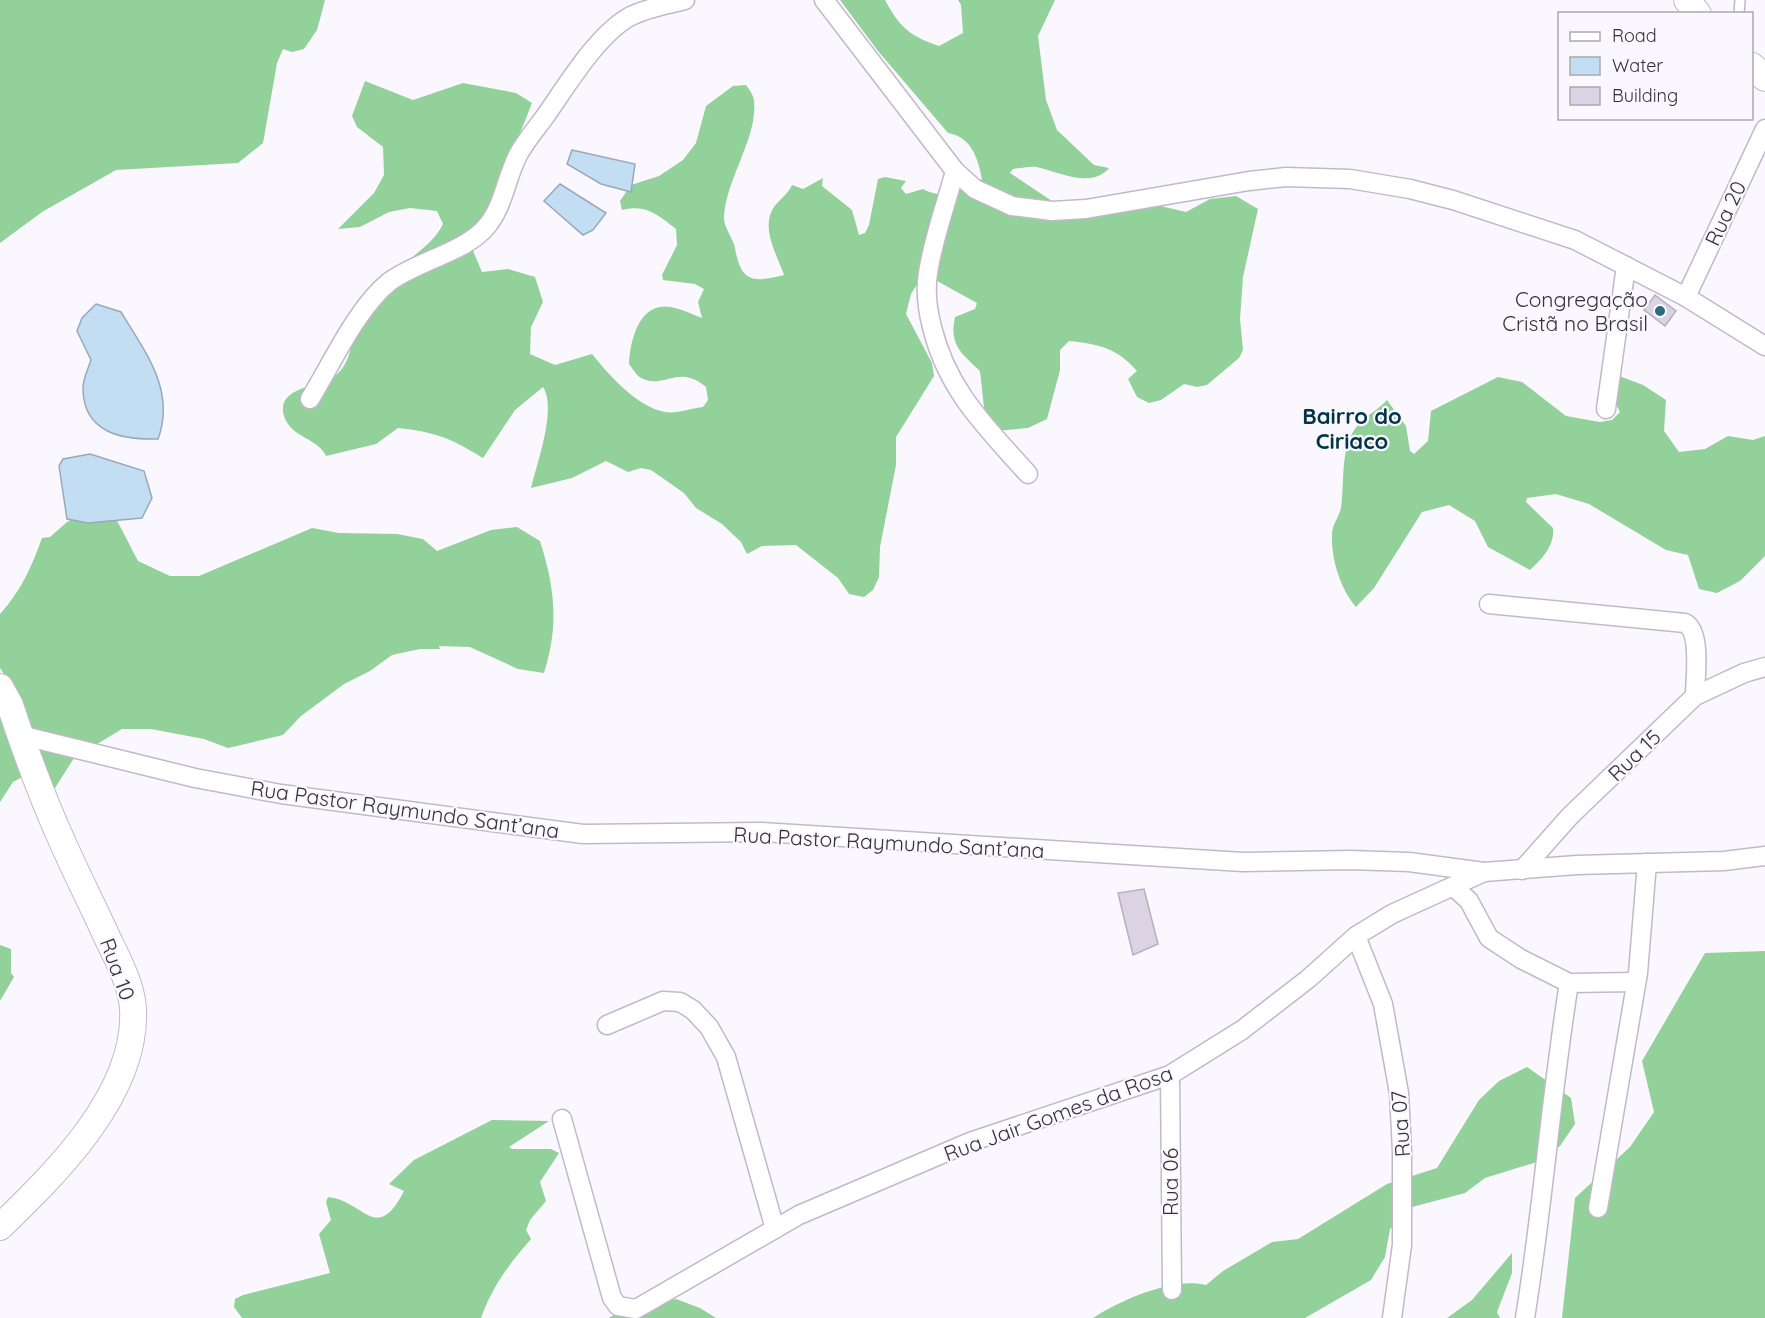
<svg xmlns="http://www.w3.org/2000/svg" width="1765" height="1318" font-family="Quicksand,sans-serif">
<rect width="100%" height="100%" fill="#fbf7fe"/>
<g fill="#92d19a">
<path d="M 0,0 L 325,0 L 317,30 L 304,49 L 292,52 L 283,49 L 277,63 L 263,143 L 238,163 L 116,170 L 42,212 L 0,243 Z"/>
<path d="M 840,0 L 885,0 C 900,28 910,36 939,46 L 963,33 L 961,5 L 958,0 L 1055,0 L 1038,36 L 1046,100 L 1057,130 L 1094,165 L 1109,168 C 1092,189 1058,172 1037,167 C 1030,166 1021,168 1013,169 L 1010,173 L 1058,205 L 1135,200 L 1186,212 L 1210,199 L 1236,196 L 1258,209 L 1243,277 L 1240,319 L 1243,350 L 1239,358 L 1207,385 L 1197,387 L 1184,384 L 1161,400 L 1149,403 L 1137,397 L 1128,379 L 1137,371 C 1117,348 1099,344 1069,341 L 1060,350 L 1060,370 L 1047,419 L 1028,428 L 994,431 L 985,417 L 980,371 C 961,353 949,345 955,317 L 975,309 L 977,303 L 928,276 L 922,277 L 911,294 L 906,314 L 932,363 L 934,376 L 896,437 L 896,465 L 880,547 L 879,577 L 873,590 L 864,597 L 849,594 L 838,578 L 796,545 L 762,546 L 747,554 L 741,542 L 722,524 L 696,508 L 684,493 L 651,470 L 641,468 L 628,472 L 606,461 L 572,478 L 531,488 C 537,463 557,408 543,387 L 515,410 L 483,458 C 451,438 435,432 398,428 L 376,444 L 326,456 C 318,438 291,438 284,416 C 276,389 313,387 328,380 C 355,367 348,339 362,318 C 374,300 388,283 402,267 C 416,252 434,243 443,224 L 437,211 L 410,208 L 389,212 L 360,227 L 338,229 L 374,193 L 384,175 L 383,147 L 357,127 L 352,116 L 365,81 L 413,100 L 463,83 L 516,93 L 532,103 L 496,194 L 480,220 L 471,246 L 482,272 L 508,269 L 535,277 L 543,302 L 531,327 L 530,354 L 555,365 L 592,354 C 609,375 637,407 665,412 C 676,414 692,408 703,407 L 708,400 L 706,387 C 678,363 664,390 641,378 C 637,376 632,368 629,364 C 630,341 639,301 671,307 C 681,309 692,314 702,318 L 698,302 L 704,289 L 695,284 L 663,280 L 662,275 L 677,245 L 676,229 C 657,214 646,204 622,210 L 620,201 L 631,185 L 659,176 L 683,160 L 696,143 L 706,106 L 733,86 L 746,85 C 749,89 754,96 754,101 C 758,138 725,180 724,218 C 724,228 733,238 735,248 C 741,282 752,283 784,275 C 777,255 760,227 774,207 C 779,200 788,194 792,185 L 803,189 L 823,178 L 822,186 L 852,210 L 859,235 L 865,233 L 869,225 L 878,179 L 885,177 L 906,181 L 901,188 L 906,194 L 923,189 C 943,201 964,189 982,179 C 978,159 972,137 948,133 L 878,51 Z"/>
<path d="M 1614,374 L 1643,385 L 1666,400 L 1664,431 L 1679,452 L 1705,449 L 1728,436 L 1753,440 L 1765,436 L 1765,556 L 1740,581 L 1717,593 L 1699,589 L 1688,555 L 1666,550 L 1589,504 L 1556,494 L 1527,498 L 1526,502 L 1553,528 C 1555,545 1542,559 1530,570 L 1488,547 L 1475,521 L 1449,505 L 1422,512 L 1374,588 L 1356,607 C 1340,588 1331,559 1332,534 C 1332,525 1339,517 1341,508 C 1345,482 1339,445 1359,424 C 1367,415 1379,409 1387,400 L 1406,426 L 1410,451 L 1414,454 L 1428,441 L 1431,411 L 1498,377 L 1522,382 L 1566,416 L 1600,422 L 1612,420 L 1620,412 L 1608,388 Z"/>
<path d="M 105,505 L 111,509 L 138,561 L 170,576 L 199,576 L 312,528 L 339,533 L 397,534 L 423,539 L 437,551 L 491,530 L 517,527 L 540,541 C 555,588 559,626 544,673 L 518,669 L 470,647 L 439,646 L 440,649 L 420,649 L 392,655 L 370,671 L 344,684 L 301,716 L 283,735 L 228,748 L 204,739 L 151,729 L 122,729 L 74,758 L 55,788 L 54,797 L 28,774 L 13,782 L 0,802 L 0,717 L 5,734 L 20,738 L 29,728 L 25,707 L 0,668 L 0,614 C 21,591 32,566 42,538 L 50,537 L 67,522 Z"/>
<path d="M 0,945 L 11,949 L 11,973 L 14,977 L 0,1001 Z"/>
<path d="M 1765,951 L 1765,1318 L 1562,1318 L 1575,1198 L 1630,1147 L 1654,1112 L 1642,1061 L 1705,953 Z"/>
<path d="M 1527,1067 L 1571,1098 L 1575,1124 L 1560,1146 L 1540,1161 L 1485,1178 L 1465,1193 L 1412,1207 L 1390,1229 L 1385,1257 L 1371,1280 L 1305,1318 L 1093,1318 C 1121,1300 1173,1277 1206,1285 L 1223,1271 L 1272,1242 L 1298,1239 L 1387,1184 L 1437,1168 L 1479,1100 L 1499,1081 Z"/>
<path d="M 492,1120 L 549,1121 L 509,1147 L 512,1149 L 551,1149 L 559,1153 L 540,1182 L 546,1201 L 530,1220 L 526,1230 L 531,1239 C 509,1264 492,1287 481,1318 L 242,1318 L 234,1307 L 235,1299 L 243,1295 L 330,1273 L 319,1234 L 331,1220 L 326,1202 L 328,1197 C 365,1201 376,1245 404,1191 L 389,1184 L 414,1160 Z"/>
<path d="M 1512,1253 L 1512,1273 L 1497,1312 L 1500,1318 L 1447,1318 L 1472,1300 Z"/>
<path d="M 676,1299 L 700,1308 L 716,1318 L 608,1318 L 621,1312 Z"/>
</g>
<g fill="#c3ddf3" stroke="#98a9bb" stroke-width="1.5">
<path d="M 572,150 L 635,164 L 631,192 L 601,184 L 567,164 Z"/>
<path d="M 560,184 L 606,213 L 593,230 L 583,235 L 544,201 Z"/>
<path d="M 96,304 L 121,312 C 145,352 176,390 158,439 C 122,440 83,433 83,388 C 83,379 88,369 91,360 L 77,331 L 82,318 Z"/>
<path d="M 90,454 L 144,471 L 152,498 L 142,518 L 88,523 L 67,519 L 59,466 L 63,459 Z"/>
</g>
<g fill="#dbd3e4" stroke="#b6afc0" stroke-width="1.5">
<path d="M 1655,295 L 1676,311 L 1665,326 L 1644,310 Z"/>
<path d="M 1144,889 L 1158,944 L 1133,955 L 1118,893 Z"/>
</g>
<g fill="none" stroke-linecap="round" stroke-linejoin="round">
<defs>
<path id="lane" d="M 1739,14 L 1740,0"/>
<g id="street">
<path d="M 824,0 L 955,171 L 975,189 L 1012,206 L 1052,211 L 1086,209 L 1249,181 L 1286,177 L 1350,179 L 1410,189 L 1453,200 L 1575,240 L 1686,297 L 1765,346"/>
<path d="M 955,171 C 946,204 933,239 928,273 C 925,292 927,308 932,327 C 947,390 986,427 1028,474"/>
<path d="M 1686,297 L 1765,129"/>
<path d="M 310,399 C 332,363 357,308 389,282 C 417,261 466,252 487,226 C 504,205 506,178 518,155 C 525,142 535,130 544,118 C 566,87 596,36 629,17 C 646,8 666,5 685,0"/>
<path d="M 1606,409 L 1626,266"/>
<path d="M 1489,604 L 1685,623 C 1702,632 1695,678 1695,696"/>
<path d="M 20,735 L 195,778 L 281,794 L 583,834 L 761,832 L 1243,862 L 1350,860 L 1409,862 L 1484,872 L 1577,865 L 1724,861 L 1765,856"/>
<path d="M 1522,870 L 1570,816 L 1695,696 L 1744,673 L 1765,667"/>
<path d="M 1454,887 L 1469,901 L 1489,938 L 1521,959 L 1569,983 L 1636,982"/>
<path d="M 1356,936 L 1383,1004 L 1399,1093 L 1402,1151 L 1402,1245 L 1392,1318"/>
<path d="M 607,1025 L 663,1001 L 680,1002 L 693,1010 L 709,1027 L 726,1057 L 775,1229"/>
<path d="M 1170,1075 L 1172,1290"/>
<path d="M 562,1119 L 612,1298 L 618,1306 L 636,1309 L 799,1215 L 970,1142 L 1170,1075 L 1242,1030 L 1308,979 L 1356,936 L 1392,914 L 1484,872"/>
<path d="M 1598,1208 L 1638,973 L 1647,863"/>
<path d="M 1525,1318 C 1543,1207 1551,1094 1569,983"/>
</g>
<g id="secondary">
<path d="M 1687,0 L 1698,14"/>
<path d="M 1752,66 L 1765,78"/>
<path d="M 0,687 L 10,705 C 25,750 42,797 62,841 C 76,873 92,904 106,935 C 117,958 131,983 133,1008 C 138,1093 56,1173 0,1227"/>
</g>
</defs>
<use href="#lane" stroke="#c1b9ca" stroke-width="12"/>
<use href="#street" stroke="#c1b9ca" stroke-width="21"/>
<use href="#secondary" stroke="#c1b9ca" stroke-width="28"/>
<use href="#lane" stroke="#fff" stroke-width="9"/>
<use href="#street" stroke="#fff" stroke-width="18"/>
<use href="#secondary" stroke="#fff" stroke-width="26"/>
</g>
<circle fill="#2d6b81" stroke="#fbf7fe" stroke-width="2" cx="1660" cy="311" r="6"/>
<g text-anchor="middle" dominant-baseline="central" stroke-width="4.5" stroke-linejoin="round" paint-order="stroke">
<g font-size="21" fill="#343138" stroke="#fbf7fe">
<text transform="translate(1725 213) rotate(-65)">Rua 20</text>
<text transform="translate(1634 755) rotate(-44)">Rua 15</text>
<text transform="translate(405 809) rotate(8)">Rua Pastor Raymundo Sant’ana</text>
<text transform="translate(889 842) rotate(3)">Rua Pastor Raymundo Sant’ana</text>
<text transform="translate(118 969) rotate(70)">Rua 10</text>
<text transform="translate(1058 1113) rotate(-20)">Rua Jair Gomes da Rosa</text>
<text transform="translate(1400 1124) rotate(-94)">Rua 07</text>
<text transform="translate(1170 1182) rotate(-90)">Rua 06</text>
</g>
<g font-size="21" fill="#343138" stroke="#fbf7fe" text-anchor="end">
<text x="1648" y="299">Congregação<tspan x="1648" dy="24">Cristã no Brasil</tspan></text>
</g>
<g font-size="22" font-weight="bold" fill="#003647" stroke="#fbf7fe">
<text x="1352" y="416">Bairro do<tspan x="1352" dy="25">Ciriaco</tspan></text>
</g>
</g>
<rect x="1558" y="12" width="195" height="108" fill="#fbf7fe" stroke="#aba8af" stroke-width="1.5"/>
<rect x="1570" y="32" width="30" height="9" fill="#ffffff" stroke="#aba8af" stroke-width="1.5"/>
<text x="1612" y="42" font-size="18" fill="#343138">Road</text>
<rect x="1570" y="57" width="30" height="18" fill="#c3ddf3" stroke="#aba8af" stroke-width="1.5"/>
<text x="1612" y="72" font-size="18" fill="#343138">Water</text>
<rect x="1570" y="87" width="30" height="18" fill="#dbd3e4" stroke="#aba8af" stroke-width="1.5"/>
<text x="1612" y="102" font-size="18" fill="#343138">Building</text>
</svg>
